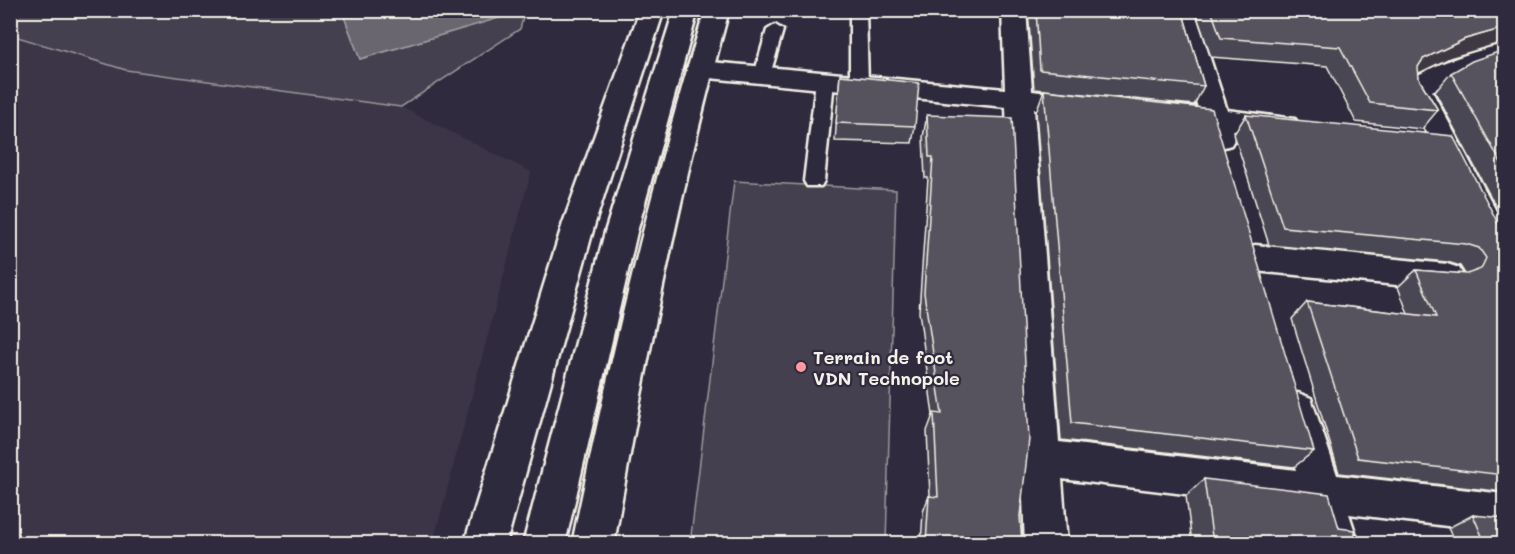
<svg xmlns="http://www.w3.org/2000/svg" width="1515" height="554" font-family="Mali,sans-serif">
<rect width="100%" height="100%" fill="#2f2a3d"/>
<filter id="ink" filterUnits="userSpaceOnUse"><feTurbulence type="fractalNoise" baseFrequency=".0167" numOctaves="2"/><feDisplacementMap in="SourceGraphic" scale="12" xChannelSelector="R" yChannelSelector="G"/><feConvolveMatrix kernelMatrix="1 2 1 2 8 2 1 2 1" color-interpolation-filters="sRGB"/></filter>
<g filter="url(#ink)">
<path fill="#3b3647" d="M 10,35 L 126,70 L 401,107 L 531,172 L 433,543 L 11,543 Z"/>
<g fill="#454050" stroke="#9c989c" stroke-width="1.5">
<path d="M 10,11 L 342,11 L 360,59 L 508,15 L 510,11 L 525,11 L 520,29 L 401,107 L 126,70 L 11,35 Z"/>
<path d="M 734,181 L 896,190 L 886,543 L 690,544 Z"/>
</g>
<path fill="#6a6670" stroke="#a19ea0" stroke-width="1.5" d="M 342,11 L 342,10 L 510,11 L 509,15 L 360,59 Z"/>
<g fill="none" stroke-linecap="round" stroke-linejoin="round">
<defs>
<g id="lane">
<path d="M 850,10 L 866,10 L 868,84 L 859,90 L 850,84 Z"/>
<path d="M 775,25 L 783,30 L 770,75 L 762,80 L 756,79 L 754,75 L 767,30 Z"/>
<path d="M 825,76 L 834,81 L 824,181 L 821,186 L 807,186 L 804,181 L 816,81 Z"/>
</g>
<g id="street">
<path d="M 1002,10 L 1026,10 L 1032,91 L 1095,99 L 1099,105 L 1095,111 L 1085,114 L 1034,109 L 1059,442 L 1296,470 L 1279,410 L 1285,398 L 1298,393 L 1311,398 L 1337,475 L 1504,494 L 1504,533 L 1349,514 L 1359,544 L 1317,544 L 1307,509 L 1062,479 L 1067,544 L 1025,544 L 1006,107 L 699,77 L 690,75 L 686,69 L 690,63 L 699,61 L 1005,89 Z"/>
<path d="M 1170,10 L 1194,10 L 1227,110 L 1295,119 L 1299,126 L 1295,133 L 1285,136 L 1233,130 L 1235,138 L 1231,145 L 1221,148 L 1211,145 L 1203,127 L 1160,121 L 1156,114 L 1160,107 L 1170,105 L 1198,108 Z"/>
<path d="M 1504,44 L 1504,61 L 1455,78 L 1432,91 L 1504,226 L 1504,270 L 1493,266 L 1434,144 L 1405,96 C 1405,91 1404,87 1407,83 C 1421,67 1483,49 1504,44 Z"/>
<path d="M 1255,245 L 1447,264 L 1459,268 L 1464,277 L 1459,286 L 1447,290 L 1255,271 L 1244,267 L 1239,258 L 1244,249 Z"/>
</g>
<g id="secondary">
<path d="M 640,10 L 664,10 L 595,223 L 506,544 L 464,544 L 563,223 Z"/>
<path d="M 674,10 L 698,10 L 637,232 L 565,544 L 523,544 L 605,232 Z"/>
<path d="M 705,10 L 729,10 C 681,186 645,364 614,544 L 572,544 C 609,364 651,186 705,10 Z"/>
</g>
</defs>
<use href="#lane" stroke="#f4f1e8" stroke-width="5"/>
<use href="#street" stroke="#f4f1e8" stroke-width="5"/>
<use href="#secondary" stroke="#f4f1e8" stroke-width="5"/>
<use href="#lane" fill="#2f2a3d" fill-rule="evenodd"/>
<use href="#street" fill="#2f2a3d" fill-rule="evenodd"/>
<use href="#secondary" fill="#2f2a3d" fill-rule="evenodd"/>
</g>
<g fill="#4a4752" stroke="#f4f1e8" stroke-width="1.5">
<path d="M 1028,10 L 1182,10 L 1204,86 L 1194,105 L 1034,89 Z"/>
<path d="M 1195,10 L 1504,10 L 1504,42 L 1450,58 L 1418,74 L 1419,79 L 1438,110 L 1422,129 L 1356,122 L 1327,66 L 1211,57 Z"/>
<path d="M 1504,50 L 1504,222 L 1435,92 L 1451,73 Z"/>
<path d="M 840,75 L 915,126 L 912,143 L 835,141 Z"/>
<path d="M 1044,90 L 1314,451 L 1294,467 L 1061,440 L 1036,112 Z"/>
<path d="M 927,115 L 1020,516 L 1022,543 L 921,543 L 923,512 L 929,496 L 930,496 L 927,431 L 933,415 L 919,312 L 928,178 L 925,178 L 923,137 Z"/>
<path d="M 1246,115 L 1504,235 L 1504,492 L 1339,473 L 1292,319 L 1307,302 L 1408,314 L 1398,287 L 1416,270 L 1465,274 L 1460,266 L 1447,262 L 1269,245 L 1234,134 Z"/>
<path d="M 1204,479 L 1339,528 L 1357,543 L 1192,543 L 1186,496 Z"/>
<path d="M 1473,515 L 1504,543 L 1455,543 L 1448,528 Z"/>
</g>
<path fill="#3c3942" stroke="#f4f1e8" stroke-width="1.5" d="M 1504,28 L 1504,42 L 1450,58 L 1409,78 L 1423,59 L 1465,39 Z"/>
<g fill="#56525f" stroke="#f4f1e8" stroke-width="1.5">
<path d="M 1036,10 L 1182,10 L 1204,86 L 1040,70 Z"/>
<path d="M 1211,10 L 1504,10 L 1504,28 L 1465,39 L 1423,59 L 1418,67 L 1419,79 L 1438,110 L 1370,103 L 1340,47 L 1221,38 Z"/>
<path d="M 1504,50 L 1504,168 L 1451,73 L 1472,61 Z"/>
<path d="M 840,75 L 919,83 L 915,126 L 836,123 Z"/>
<path d="M 1044,90 L 1212,109 L 1314,451 L 1072,423 Z"/>
<path d="M 927,115 L 1012,118 L 1029,439 L 1020,516 L 1022,543 L 926,543 L 929,496 L 938,497 L 934,413 L 942,414 L 924,293 L 933,157 L 929,157 Z"/>
<path d="M 1246,115 L 1453,136 L 1504,235 L 1504,475 L 1358,458 L 1307,302 L 1436,317 L 1416,270 L 1467,274 L 1481,269 L 1486,258 L 1479,248 L 1466,244 L 1283,227 Z"/>
<path d="M 1204,479 L 1329,494 L 1339,528 L 1354,530 L 1357,543 L 1213,543 Z"/>
<path d="M 1473,515 L 1504,518 L 1504,543 L 1485,543 Z"/>
</g>
</g>
<circle fill="#ff9aa2" stroke="#2f2a3d" stroke-width="2" cx="801" cy="367" r="6"/>
<g text-anchor="middle" dominant-baseline="central" stroke-width="4.5" stroke-linejoin="round" paint-order="stroke">
<g font-size="18" font-weight="bold" fill="#f4f1e8" stroke="#2f2a3d" text-anchor="start">
<text x="813" y="357">Terrain de foot<tspan x="813" dy="21">VDN Technopole</tspan></text>
</g>
</g>
<rect width="1515" height="554" fill="none" stroke="#2f2a3d" stroke-width="36"/>
<rect x="18" y="18" width="1479" height="518" fill="none" stroke="#f4f1e8" stroke-width="2" filter="url(#ink)"/>
</svg>
